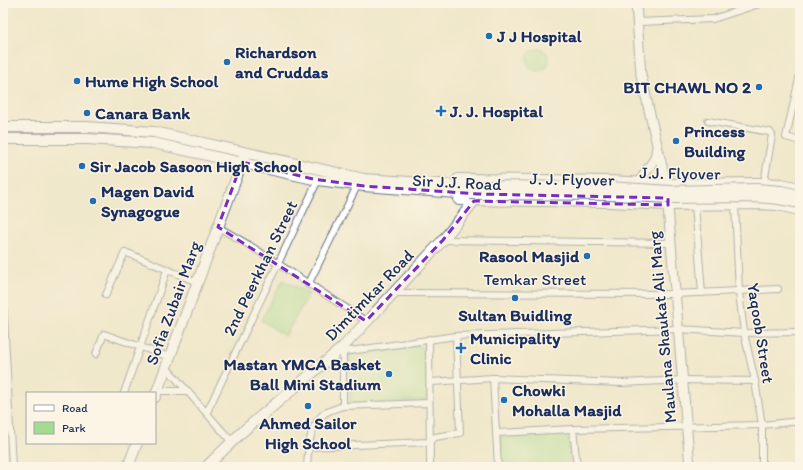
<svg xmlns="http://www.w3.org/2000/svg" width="803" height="470" font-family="Itim,sans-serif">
<rect width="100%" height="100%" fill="#fcf5e5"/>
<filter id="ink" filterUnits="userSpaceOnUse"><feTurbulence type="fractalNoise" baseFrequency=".025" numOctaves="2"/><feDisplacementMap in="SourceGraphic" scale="8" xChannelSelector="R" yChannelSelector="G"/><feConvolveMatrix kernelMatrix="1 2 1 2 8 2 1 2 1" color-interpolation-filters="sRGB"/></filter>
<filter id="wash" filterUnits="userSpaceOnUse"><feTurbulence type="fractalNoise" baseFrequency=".012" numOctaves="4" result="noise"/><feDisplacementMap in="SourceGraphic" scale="16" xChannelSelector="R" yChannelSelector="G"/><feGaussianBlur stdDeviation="0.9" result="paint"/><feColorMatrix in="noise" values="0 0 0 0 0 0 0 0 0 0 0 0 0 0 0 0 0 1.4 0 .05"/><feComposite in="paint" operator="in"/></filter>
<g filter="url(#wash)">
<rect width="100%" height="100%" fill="#f0e8cb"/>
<g fill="#a3dc8e" stroke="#5f8676">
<circle cx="538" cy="60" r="11"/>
<path d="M 283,280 L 309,294 L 285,336 L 261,320 Z"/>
<path d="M 417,345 C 421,346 425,348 427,353 C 431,360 430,392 426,400 L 350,405 L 349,351 Z"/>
<path d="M 569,433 L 570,465 L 503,467 L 501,437 Z"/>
</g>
</g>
<g filter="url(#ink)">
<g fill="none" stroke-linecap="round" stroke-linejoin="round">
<defs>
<g id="street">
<path d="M 638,22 L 713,19 L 762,3"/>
<path d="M 800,74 L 786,137 L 800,141"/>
<path d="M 708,121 L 770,132 L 772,135 L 764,183"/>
<path d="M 735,204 L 739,292 L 744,333 L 755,381 L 762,425 L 762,467"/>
<path d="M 695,205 L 702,293"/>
<path d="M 218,227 L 249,245 L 366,321"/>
<path d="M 443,240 L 671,243"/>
<path d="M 308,285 L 355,190"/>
<path d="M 395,293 L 675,294 L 778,289"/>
<path d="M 106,295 L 125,252 L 197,282"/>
<path d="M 3,297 L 12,467"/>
<path d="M 429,339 L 430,467"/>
<path d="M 343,352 L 456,336 L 679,329 L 744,333 L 800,332"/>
<path d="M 96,354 L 104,334 L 169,357"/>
<path d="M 166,367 L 232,442"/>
<path d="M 493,378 L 498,467"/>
<path d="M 431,382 L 493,378 L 622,383 L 684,380 L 755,381"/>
<path d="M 157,391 L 188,391"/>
<path d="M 124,393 L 167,270"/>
<path d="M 343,406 L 429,403"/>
<path d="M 207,412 L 318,180"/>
<path d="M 573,429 L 577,467"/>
<path d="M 497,433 L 573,429 L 762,425 L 800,421"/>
<path d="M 308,447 L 429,442 L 435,437 L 460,433 L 456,336"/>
<path d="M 307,467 C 308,450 309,424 325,413 C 330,410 337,408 343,406 L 343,350"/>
</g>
<g id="secondary">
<path d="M 636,3 L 641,75 L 666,184 L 690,467"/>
<path d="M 639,182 L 655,158 L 657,147"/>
</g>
<g id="primary">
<path d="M 3,127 L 87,127 L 154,132 L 364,179 L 469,186"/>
<path d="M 3,139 L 87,139 L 153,143 L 318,180 L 364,186 L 470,194"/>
<path d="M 458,179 L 609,181 L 666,184 L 757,183 L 781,184 L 800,188"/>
<path d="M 459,200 L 609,202 L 668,205 L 756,204 L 777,205 L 800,210"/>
<path d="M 155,397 L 244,157"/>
<path d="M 128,467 L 137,443"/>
<path d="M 206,467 L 242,432 L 343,347 L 443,240 L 475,200"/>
</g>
</defs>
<use href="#street" stroke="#667084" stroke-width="8"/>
<use href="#secondary" stroke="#667084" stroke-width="11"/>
<use href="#primary" stroke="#667084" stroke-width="12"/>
<use href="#street" stroke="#fff" stroke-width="6"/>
<use href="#secondary" stroke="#fff" stroke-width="9"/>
<use href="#primary" stroke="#fff" stroke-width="10"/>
<defs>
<g id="primary-bridge">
<path d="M 469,186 L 609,187 L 670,191 L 757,189 L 781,191 L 800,195"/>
<path d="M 470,194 L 609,195 L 670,198 L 756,197 L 779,199 L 800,203"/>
</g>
</defs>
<use href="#primary-bridge" stroke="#667084" stroke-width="12" stroke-linecap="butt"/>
<use href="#primary-bridge" stroke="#fff" stroke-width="10"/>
</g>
</g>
<path d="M0 0H803V470H0ZM 242,162 L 313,179 L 364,186 L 478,194 L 668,198 L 668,205 L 474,201 L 443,240 L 366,321 L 218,227 Z" fill="#f0e8cb" fill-opacity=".55" fill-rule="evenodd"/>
<path fill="none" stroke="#7b2cbf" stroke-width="3" stroke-dasharray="8 5" stroke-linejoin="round" d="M 242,162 L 313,179 L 364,186 L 478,194 L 668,198 L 668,205 L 474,201 L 443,240 L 366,321 L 218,227 Z"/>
<g fill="#1f6fb2" stroke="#fcf5e5" stroke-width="1.5">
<circle cx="489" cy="36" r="4"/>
<circle cx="227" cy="62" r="4"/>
<circle cx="77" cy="81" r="4"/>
<circle cx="759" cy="87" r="4"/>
<path d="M439 105h4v4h4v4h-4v4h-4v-4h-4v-4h4z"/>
<circle cx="87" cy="113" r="4"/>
<circle cx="676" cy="141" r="4"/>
<circle cx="82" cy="166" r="4"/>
<circle cx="93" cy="201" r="4"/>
<circle cx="587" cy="256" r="4"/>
<circle cx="515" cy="298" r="4"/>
<path d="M459 342h4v4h4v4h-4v4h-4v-4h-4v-4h4z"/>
<circle cx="389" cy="374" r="4"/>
<circle cx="504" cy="400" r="4"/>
<circle cx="308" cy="406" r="4"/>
</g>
<g text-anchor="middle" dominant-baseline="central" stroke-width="3" stroke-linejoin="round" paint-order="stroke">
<g font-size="17" font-weight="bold" fill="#1b2f5e" stroke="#fcf5e5" text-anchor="start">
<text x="497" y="36">J J Hospital</text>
<text x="235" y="52">Richardson<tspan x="235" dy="20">and Cruddas</tspan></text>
<text x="85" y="81">Hume High School</text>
<text x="751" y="87" text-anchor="end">BIT CHAWL NO 2</text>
<text x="450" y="111">J. J. Hospital</text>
<text x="95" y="113">Canara Bank</text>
<text x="684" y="131">Princess<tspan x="684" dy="20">Building</tspan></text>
<text x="90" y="166">Sir Jacob Sasoon High School</text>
<text x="101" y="191">Magen David<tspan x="101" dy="20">Synagogue</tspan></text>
<text x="579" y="256" text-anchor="end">Rasool Masjid</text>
<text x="515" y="315" text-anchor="middle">Sultan Buidling</text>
<text x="470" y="338">Municipality<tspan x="470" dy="20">Clinic</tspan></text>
<text x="381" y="364" text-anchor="end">Mastan YMCA Basket<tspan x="381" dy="20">Ball Mini Stadium</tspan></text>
<text x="512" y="390">Chowki<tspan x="512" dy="20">Mohalla Masjid</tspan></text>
<text x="308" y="423" text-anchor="middle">Ahmed Sailor<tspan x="308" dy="20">High School</tspan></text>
</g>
<g font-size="17" fill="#1b2f5e" stroke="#fcf5e5">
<text transform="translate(680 173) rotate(1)">J.J. Flyover</text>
<text transform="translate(572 179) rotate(1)">J. J. Flyover</text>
<text transform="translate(457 182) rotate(3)">Sir J.J. Road</text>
<text transform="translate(260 268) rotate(-64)">2nd Peerkhan Street</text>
<text x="535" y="279">Temkar Street</text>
<text transform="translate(369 295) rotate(-46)">Dimtimkar Road</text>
<text transform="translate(173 303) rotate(-70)">Sofia Zubair Marg</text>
<text transform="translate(662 327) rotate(-95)">Maulana Shaukat Ali Marg</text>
<text transform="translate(761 333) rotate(81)">Yaqoob Street</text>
</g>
</g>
<rect width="803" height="470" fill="none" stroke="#fcf5e5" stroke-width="16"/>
<rect x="26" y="392" width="130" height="52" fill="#fcf5e5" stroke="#a2a6af"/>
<rect x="34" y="405" width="20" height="6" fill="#ffffff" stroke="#a2a6af"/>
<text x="62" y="412" font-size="12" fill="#1b2f5e">Road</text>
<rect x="34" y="422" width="20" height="12" fill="#a3dc8e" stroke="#a2a6af"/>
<text x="62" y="432" font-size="12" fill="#1b2f5e">Park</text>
</svg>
